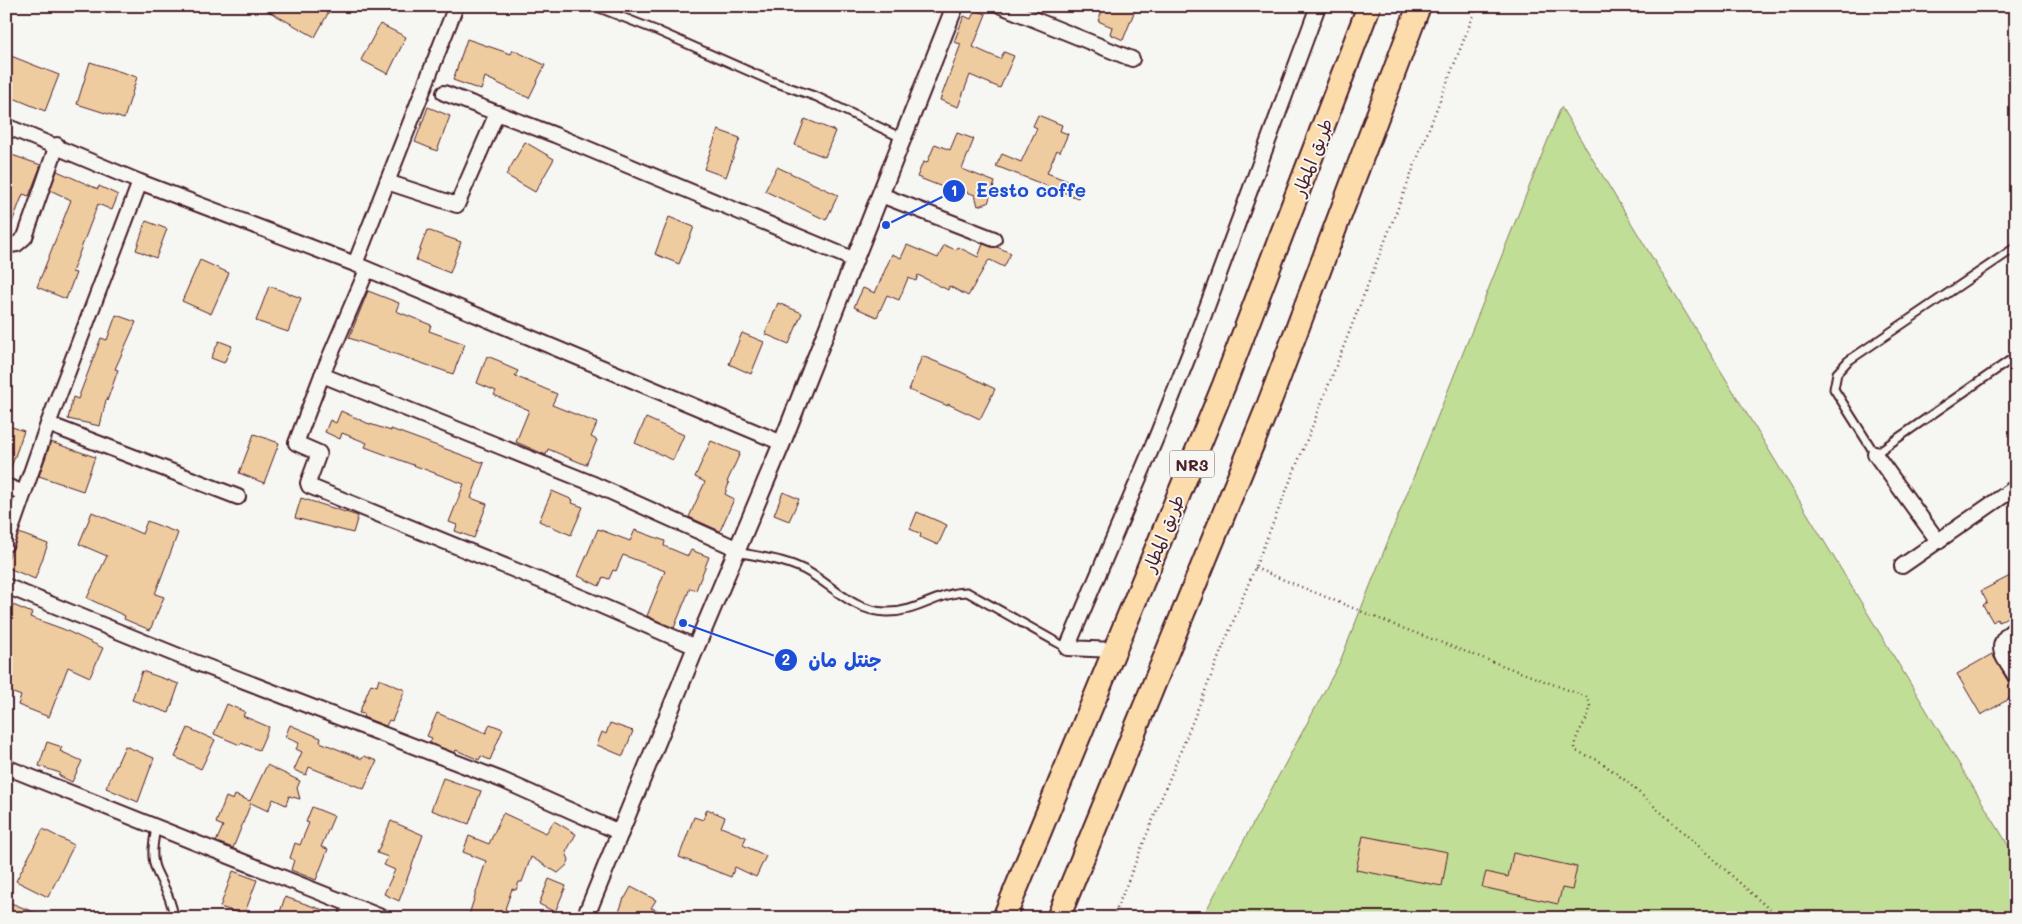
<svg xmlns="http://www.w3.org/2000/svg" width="2022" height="924" font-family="Mali,'Playpen Sans Arabic',sans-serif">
<rect width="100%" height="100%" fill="#f6f6f2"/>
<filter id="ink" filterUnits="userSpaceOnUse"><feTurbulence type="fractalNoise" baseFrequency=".02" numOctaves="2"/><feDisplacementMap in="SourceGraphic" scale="10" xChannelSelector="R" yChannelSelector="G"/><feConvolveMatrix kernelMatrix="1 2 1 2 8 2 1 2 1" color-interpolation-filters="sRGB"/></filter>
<g filter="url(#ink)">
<path fill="#c1de96" stroke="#867e60" d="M 1561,107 L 2016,858 L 2016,918 L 1202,918 L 1339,664 Z"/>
<g fill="#efcca0" stroke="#4a1f2b">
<path d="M 259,6 L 332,6 L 315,37 Z"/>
<path d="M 1104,6 L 1126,6 L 1135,10 L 1123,40 L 1110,34 L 1112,27 L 1098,21 Z"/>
<path d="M 975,10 L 986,14 L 973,47 L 1000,59 L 1004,52 L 1014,56 L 1000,88 L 970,75 L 958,107 L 940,100 L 961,44 L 954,42 L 964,16 L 971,19 Z"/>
<path d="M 380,24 L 406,37 L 388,74 L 361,60 Z"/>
<path d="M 467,39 L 511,54 L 513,50 L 545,65 L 529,98 L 485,77 L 481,90 L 453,80 Z"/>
<path d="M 6,54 L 59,75 L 45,111 L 6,95 Z"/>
<path d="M 90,62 L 137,77 L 124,119 L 77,104 Z"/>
<path d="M 428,107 L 450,116 L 437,151 L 415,142 Z"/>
<path d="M 1038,115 L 1062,125 L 1060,131 L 1068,134 L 1060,152 L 1057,150 L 1047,173 L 1083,187 L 1078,198 L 996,166 L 1002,154 L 1021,162 L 1037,128 L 1033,126 Z"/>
<path d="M 805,119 L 835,131 L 825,157 L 795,145 Z"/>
<path d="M 718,130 L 740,138 L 726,177 L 704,169 Z"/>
<path d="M 957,133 L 974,139 L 962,169 L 995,182 L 988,203 L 978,206 L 975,195 L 956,188 L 955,192 L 917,177 L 923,162 L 927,163 L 935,144 L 950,150 Z"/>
<path d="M 525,142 L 554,159 L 535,192 L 506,175 Z"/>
<path d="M 6,153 L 41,165 L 29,196 L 23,194 L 7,235 Z"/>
<path d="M 777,167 L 838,195 L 826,220 L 765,191 Z"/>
<path d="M 57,171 L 98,189 L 99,186 L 118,195 L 112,210 L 98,204 L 72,272 L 76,273 L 66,299 L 37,287 L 71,200 L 50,190 Z"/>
<path d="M 669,217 L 694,227 L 679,264 L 655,254 Z"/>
<path d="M 146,221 L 167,229 L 156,258 L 136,250 Z"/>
<path d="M 427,230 L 461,242 L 450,273 L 416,260 Z"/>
<path d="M 983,244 L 997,247 L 1011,253 L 1004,267 L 990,260 L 988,261 L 968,296 L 949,286 L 948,290 L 918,275 L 916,281 L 908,278 L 899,300 L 887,295 L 877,317 L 854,307 L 863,288 L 875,293 L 892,254 L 901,258 L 907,245 L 938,258 L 944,245 L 956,250 L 958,247 L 978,257 Z"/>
<path d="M 200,260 L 229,273 L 211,314 L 182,301 Z"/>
<path d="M 269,286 L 301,298 L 288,332 L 256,321 Z"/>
<path d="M 368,291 L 399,303 L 396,311 L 431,325 L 429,331 L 465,344 L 453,374 L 349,338 Z"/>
<path d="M 778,303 L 802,313 L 789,344 L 765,334 Z"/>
<path d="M 116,315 L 136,322 L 115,369 L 118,370 L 107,401 L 106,400 L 100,426 L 68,419 L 73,397 L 78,399 L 101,338 L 107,340 Z"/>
<path d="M 742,333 L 764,342 L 751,374 L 729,364 Z"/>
<path d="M 219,341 L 232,346 L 224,363 L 211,358 Z"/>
<path d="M 487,356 L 502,362 L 502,364 L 518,371 L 515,376 L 557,394 L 552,405 L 597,423 L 591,437 L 597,440 L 586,465 L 548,449 L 546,455 L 516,442 L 529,410 L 494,395 L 496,391 L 477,383 Z"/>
<path d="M 922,356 L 961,372 L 995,389 L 980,419 L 948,404 L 948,406 L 909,390 Z"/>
<path d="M 341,411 L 367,423 L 391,431 L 391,429 L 484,463 L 471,498 L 487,504 L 474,538 L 455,531 L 457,525 L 449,522 L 464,484 L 365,447 L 367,443 L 342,433 L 340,439 L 325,432 L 330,420 L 336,423 Z"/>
<path d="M 646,418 L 684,435 L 673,460 L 635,443 Z"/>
<path d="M 6,425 L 24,431 L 8,476 L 6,476 Z"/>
<path d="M 254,434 L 279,443 L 264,483 L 239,473 Z"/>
<path d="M 711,441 L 740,453 L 727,482 L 729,483 L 725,494 L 734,499 L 720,531 L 689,517 L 705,482 L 695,477 Z"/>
<path d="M 51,442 L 95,457 L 83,491 L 39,476 Z"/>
<path d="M 552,491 L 573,500 L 572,503 L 583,507 L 571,535 L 539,521 Z"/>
<path d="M 783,492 L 799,499 L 789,521 L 774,515 Z"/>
<path d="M 301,498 L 358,516 L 353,533 L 295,518 Z"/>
<path d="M 92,512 L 142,534 L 147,521 L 178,533 L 155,594 L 164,597 L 150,630 L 124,619 L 125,616 L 87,598 L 107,556 L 79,544 Z"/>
<path d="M 917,512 L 947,525 L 938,545 L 920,537 L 921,534 L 910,529 Z"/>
<path d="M 598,529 L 630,541 L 635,530 L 665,541 L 664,546 L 688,556 L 691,550 L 709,557 L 696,590 L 690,588 L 674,628 L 647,616 L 665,571 L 623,555 L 616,571 L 613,570 L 609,579 L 603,577 L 599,586 L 578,576 Z"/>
<path d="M 19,533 L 48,544 L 35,579 L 6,567 L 6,563 Z"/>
<path d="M 2012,575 L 2016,581 L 2016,619 L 2010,622 L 2007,617 L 1999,622 L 1997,619 L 1993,622 L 1983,605 L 1987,602 L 1981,591 Z"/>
<path d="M 6,602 L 32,613 L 30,617 L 63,629 L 103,648 L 90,677 L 68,667 L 49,717 L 18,705 L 21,696 L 6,690 Z"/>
<path d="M 1992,654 L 2016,695 L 1981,715 L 1957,674 Z"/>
<path d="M 142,671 L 179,684 L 169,713 L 132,700 Z"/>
<path d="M 379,679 L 405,690 L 392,721 L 389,720 L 386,726 L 363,717 L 364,714 L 359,713 L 371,684 L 377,686 Z"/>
<path d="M 227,704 L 245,712 L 243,716 L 269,727 L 259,750 L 241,743 L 240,745 L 214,734 Z"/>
<path d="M 437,713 L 486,733 L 490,724 L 503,729 L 490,760 L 481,756 L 479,760 L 456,750 L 455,753 L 430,743 L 432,738 L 427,736 Z"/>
<path d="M 610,723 L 633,731 L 623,756 L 597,745 L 602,732 L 606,734 Z"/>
<path d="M 290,725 L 321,738 L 320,742 L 362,759 L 364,756 L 377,761 L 364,789 L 309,767 L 306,775 L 294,770 L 302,752 L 296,749 L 299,743 L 285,737 Z"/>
<path d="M 188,728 L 215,740 L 201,769 L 175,757 Z"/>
<path d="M 47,742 L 62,747 L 60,751 L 82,761 L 72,782 L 58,775 L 60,773 L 39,766 Z"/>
<path d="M 125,746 L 154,758 L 138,802 L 106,788 Z"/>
<path d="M 267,765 L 300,781 L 297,788 L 300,799 L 289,796 L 286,805 L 273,799 L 268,811 L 251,803 L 233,848 L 216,842 L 223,826 L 216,823 L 226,797 L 233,800 L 235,795 L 250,801 Z"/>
<path d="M 443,778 L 481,791 L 469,824 L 431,810 Z"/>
<path d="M 312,807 L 334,816 L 321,847 L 328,849 L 316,880 L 291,870 L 294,860 L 290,858 L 295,843 L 300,845 L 309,823 L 306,822 Z"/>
<path d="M 707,809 L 725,817 L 721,827 L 746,837 L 743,845 L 766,856 L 756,877 L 735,867 L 731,877 L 679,857 L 694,817 L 703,820 Z"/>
<path d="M 503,813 L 546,833 L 554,821 L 576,834 L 566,852 L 569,860 L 567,865 L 558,873 L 531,857 L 522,882 L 519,882 L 516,890 L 512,889 L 505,909 L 521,918 L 468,918 L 486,861 L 463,852 L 469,836 L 489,844 Z"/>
<path d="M 391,821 L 423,835 L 399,901 L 384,894 L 395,870 L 384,865 L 388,857 L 377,853 Z"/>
<path d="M 43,829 L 74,845 L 48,897 L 16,881 Z"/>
<path d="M 1363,836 L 1448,852 L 1442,886 L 1356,870 Z"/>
<path d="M 1513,853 L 1577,867 L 1572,890 L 1562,888 L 1558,904 L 1482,887 L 1486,872 L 1508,877 Z"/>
<path d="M 233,871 L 257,880 L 244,915 L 220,907 Z"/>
<path d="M 549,879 L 566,886 L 555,912 L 539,904 Z"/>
<path d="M 631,887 L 656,900 L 651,908 L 675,916 L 674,918 L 635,918 L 619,912 L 624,898 L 625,898 Z"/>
<path d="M 285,897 L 338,915 L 337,918 L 278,918 Z"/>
<path d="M 6,901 L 46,917 L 46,918 L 6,918 Z"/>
</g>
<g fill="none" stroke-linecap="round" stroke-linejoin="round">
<defs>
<g id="service">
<path d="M 594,6 L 658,31 L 771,81 L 817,97 L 902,138"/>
<path d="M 2016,247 L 1848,361 L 1837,373 L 1834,389 L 1875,454 L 2016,356"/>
<path d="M 737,552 C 761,557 789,560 810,573 C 835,588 854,611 886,612 C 918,613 938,592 967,592 L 1067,648"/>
<path d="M 156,827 C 154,841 150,856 156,870 C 163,886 172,899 174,918"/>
</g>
<g id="minor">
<path d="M 1001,6 L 1132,59"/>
<path d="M 444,93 L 555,135 L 855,260"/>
<path d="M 6,126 L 140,182 L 355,264 L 782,443"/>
<path d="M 387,182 L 457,205 L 497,113"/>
<path d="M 881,195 L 994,239"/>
<path d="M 10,245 L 17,244 L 25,237 L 57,145"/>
<path d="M 355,264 L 456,6"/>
<path d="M 367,270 L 322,375 L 296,443 L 319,453 L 308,483 L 309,486 L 588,600 L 696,647"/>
<path d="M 322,375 L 591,483 L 738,549"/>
<path d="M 48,424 L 238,497"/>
<path d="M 1875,454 L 1938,541"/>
<path d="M 6,486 L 24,493"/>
<path d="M 6,544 L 48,424 L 140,182"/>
<path d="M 1902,566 L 2016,487"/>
<path d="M 6,586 L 179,656 L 502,780 L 621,833"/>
<path d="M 2016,628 C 1990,645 2003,656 2016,677"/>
<path d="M 1115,650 L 1067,648 L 1156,438 L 1194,342 L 1318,6"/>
<path d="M 6,767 L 384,918"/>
<path d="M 346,918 L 351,905"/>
</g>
<path id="tertiary" d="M 585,918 L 696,647 L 782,443 L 955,6"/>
<g id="trunk">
<path d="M 1004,918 L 1224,385 L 1369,6"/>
<path d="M 1058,918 L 1268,406 L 1419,6"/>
</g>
</defs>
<use href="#service" stroke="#4a1f2b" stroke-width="11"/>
<use href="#minor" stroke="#4a1f2b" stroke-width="18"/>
<use href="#tertiary" stroke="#4a1f2b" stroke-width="20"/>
<use href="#trunk" stroke="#4a1f2b" stroke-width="26"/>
<g stroke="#4a1f2b" stroke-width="2.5" stroke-dasharray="1 4" stroke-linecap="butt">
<path d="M 1255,568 L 1397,626 L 1587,697 C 1599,714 1569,735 1576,751 L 1598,760 L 1626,781 L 1779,918"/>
<path d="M 1113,918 L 1314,422 L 1477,6"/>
</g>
<use href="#service" stroke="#f6f6f2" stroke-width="7"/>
<use href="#minor" stroke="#f6f6f2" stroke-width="14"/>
<use href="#tertiary" stroke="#f6f6f2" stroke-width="16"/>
<use href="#trunk" stroke="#fddcac" stroke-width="22"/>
</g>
</g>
<g text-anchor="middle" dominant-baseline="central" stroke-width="4" stroke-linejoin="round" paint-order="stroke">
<rect fill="#f6f6f2" stroke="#7e6067" stroke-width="1" x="1169.5" y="450.5" width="45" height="27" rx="4"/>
<g font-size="16" font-weight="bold" fill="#4a1f2b">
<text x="1192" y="464">NR3</text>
</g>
<g font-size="18" fill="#4a1f2b" stroke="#f6f6f2">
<text transform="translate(1312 157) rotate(-69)">طريق المطار</text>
<text transform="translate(1163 533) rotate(-68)">طريق المطار</text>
</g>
</g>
<path fill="none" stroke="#1d4ed8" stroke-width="2" d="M886 225L954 191M683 623L786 660"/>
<g fill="#1d4ed8" stroke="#f6f6f2" stroke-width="2">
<circle cx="886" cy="225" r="5"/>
<circle cx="683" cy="623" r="5"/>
<circle cx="954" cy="191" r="12"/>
<circle cx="786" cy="660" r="12"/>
</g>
<g font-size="15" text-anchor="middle" font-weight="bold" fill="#fff">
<text x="954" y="196">1</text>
<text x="786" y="665">2</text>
</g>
<g font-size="19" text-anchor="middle" font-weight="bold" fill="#1d4ed8" stroke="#f6f6f2" stroke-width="4" stroke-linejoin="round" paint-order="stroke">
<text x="1031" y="197">Eesto coffe</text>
<text x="845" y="667">جنتل مان</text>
</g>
<rect width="2022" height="924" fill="none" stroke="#f6f6f2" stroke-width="25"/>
<rect x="12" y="12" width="1997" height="899" fill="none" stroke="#4a1f2b" stroke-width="2" filter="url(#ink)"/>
</svg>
